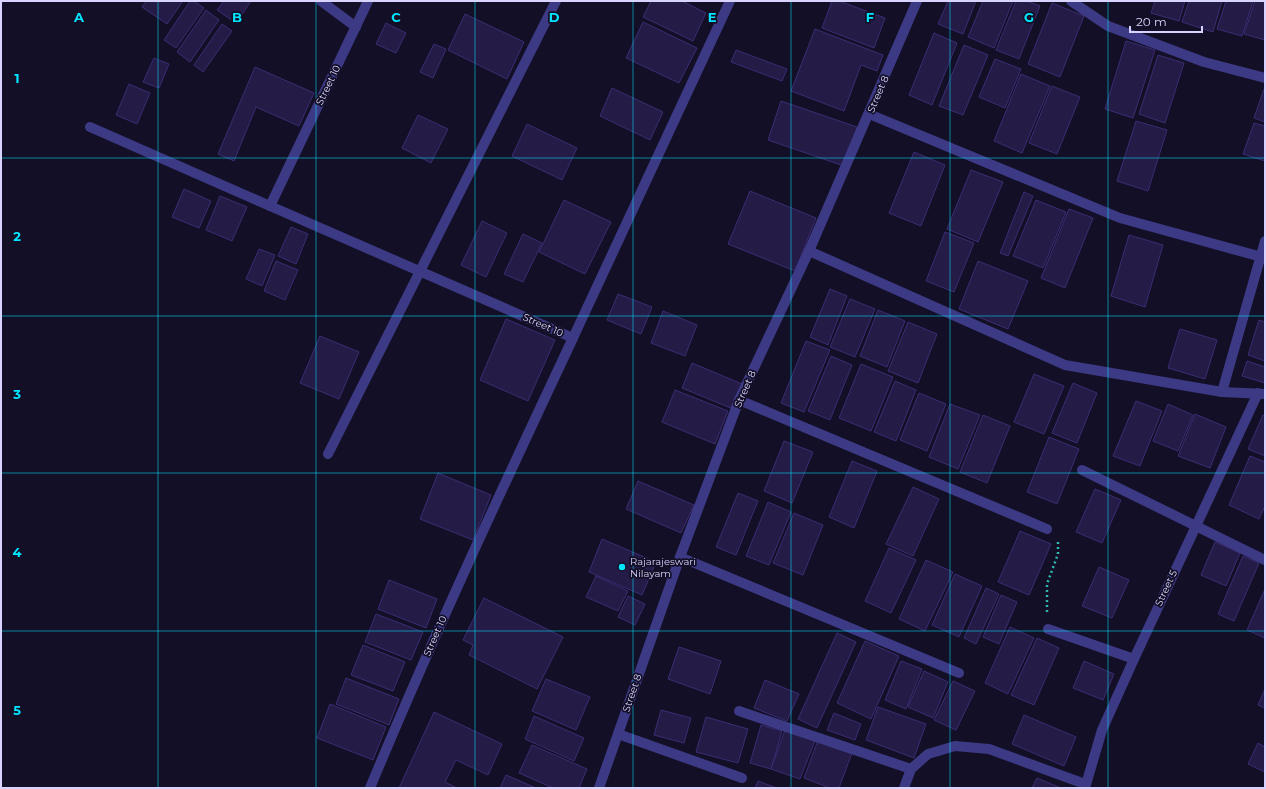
<svg xmlns="http://www.w3.org/2000/svg" width="1266" height="789" font-family="Montserrat,sans-serif">
<rect width="100%" height="100%" fill="#130f26"/>
<g fill="#241b47" stroke="#3b2d73">
<path d="M 146,1 L 183,1 L 167,24 L 142,7 Z"/>
<path d="M 190,1 L 194,1 L 204,8 L 176,48 L 164,40 Z"/>
<path d="M 224,1 L 251,1 L 236,23 L 217,10 Z"/>
<path d="M 651,1 L 682,1 L 706,13 L 693,41 L 643,17 Z"/>
<path d="M 832,1 L 839,1 L 885,18 L 874,48 L 822,28 Z"/>
<path d="M 948,1 L 976,1 L 963,34 L 938,24 Z"/>
<path d="M 983,1 L 1013,1 L 994,48 L 968,37 Z"/>
<path d="M 1016,1 L 1027,1 L 1040,6 L 1019,59 L 996,50 Z"/>
<path d="M 1155,1 L 1185,1 L 1179,21 L 1151,13 Z"/>
<path d="M 1189,1 L 1222,1 L 1213,32 L 1182,22 Z"/>
<path d="M 1226,1 L 1253,1 L 1242,36 L 1217,29 Z"/>
<path d="M 1255,1 L 1265,1 L 1265,40 L 1244,34 Z"/>
<path d="M 1052,3 L 1084,16 L 1060,77 L 1028,64 Z"/>
<path d="M 206,10 L 219,20 L 190,62 L 177,52 Z"/>
<path d="M 465,14 L 524,42 L 507,79 L 448,50 Z"/>
<path d="M 643,22 L 697,48 L 679,83 L 626,58 Z"/>
<path d="M 386,23 L 406,33 L 396,53 L 376,44 Z"/>
<path d="M 222,24 L 232,31 L 203,72 L 194,65 Z"/>
<path d="M 815,29 L 883,55 L 877,71 L 861,65 L 844,111 L 791,91 Z"/>
<path d="M 934,33 L 957,43 L 932,105 L 909,95 Z"/>
<path d="M 1126,41 L 1155,50 L 1133,118 L 1105,109 Z"/>
<path d="M 434,44 L 446,49 L 433,78 L 420,72 Z"/>
<path d="M 964,45 L 988,55 L 963,115 L 939,106 Z"/>
<path d="M 736,50 L 787,69 L 782,81 L 731,62 Z"/>
<path d="M 1158,55 L 1184,63 L 1165,123 L 1139,114 Z"/>
<path d="M 154,58 L 169,64 L 159,88 L 143,82 Z"/>
<path d="M 995,59 L 1021,69 L 1005,108 L 979,97 Z"/>
<path d="M 255,67 L 314,93 L 299,126 L 256,107 L 234,161 L 218,154 Z"/>
<path d="M 1021,74 L 1050,86 L 1022,153 L 994,141 Z"/>
<path d="M 129,84 L 150,93 L 137,124 L 116,115 Z"/>
<path d="M 1052,86 L 1080,97 L 1057,154 L 1029,143 Z"/>
<path d="M 612,88 L 663,112 L 650,140 L 600,116 Z"/>
<path d="M 1264,89 L 1265,90 L 1265,122 L 1254,118 Z"/>
<path d="M 781,101 L 857,127 L 844,166 L 768,140 Z"/>
<path d="M 418,115 L 448,129 L 431,163 L 402,148 Z"/>
<path d="M 1136,121 L 1167,130 L 1148,191 L 1117,181 Z"/>
<path d="M 1254,123 L 1265,126 L 1265,161 L 1243,154 Z"/>
<path d="M 527,124 L 577,148 L 562,180 L 512,156 Z"/>
<path d="M 914,152 L 945,165 L 921,226 L 889,213 Z"/>
<path d="M 971,170 L 1003,182 L 978,242 L 947,229 Z"/>
<path d="M 184,189 L 211,201 L 199,228 L 172,217 Z"/>
<path d="M 750,191 L 816,218 L 795,271 L 728,244 Z"/>
<path d="M 1024,192 L 1033,196 L 1008,256 L 1000,253 Z"/>
<path d="M 220,196 L 247,207 L 232,241 L 206,230 Z"/>
<path d="M 564,200 L 611,222 L 585,274 L 539,252 Z"/>
<path d="M 1036,200 L 1066,212 L 1043,268 L 1013,256 Z"/>
<path d="M 1069,209 L 1093,218 L 1065,288 L 1041,278 Z"/>
<path d="M 482,221 L 507,233 L 486,277 L 461,265 Z"/>
<path d="M 291,227 L 308,234 L 296,264 L 278,256 Z"/>
<path d="M 945,232 L 974,243 L 954,292 L 926,281 Z"/>
<path d="M 523,234 L 542,243 L 523,282 L 504,274 Z"/>
<path d="M 1129,235 L 1163,245 L 1145,307 L 1111,296 Z"/>
<path d="M 259,249 L 275,255 L 262,286 L 246,279 Z"/>
<path d="M 276,261 L 298,270 L 285,300 L 264,291 Z"/>
<path d="M 978,261 L 1028,281 L 1008,329 L 959,309 Z"/>
<path d="M 830,289 L 847,296 L 828,345 L 810,337 Z"/>
<path d="M 618,294 L 652,307 L 641,334 L 607,320 Z"/>
<path d="M 850,299 L 875,309 L 855,357 L 830,347 Z"/>
<path d="M 878,310 L 905,321 L 887,367 L 860,356 Z"/>
<path d="M 663,311 L 697,325 L 685,356 L 651,343 Z"/>
<path d="M 506,319 L 555,340 L 528,401 L 480,380 Z"/>
<path d="M 1259,320 L 1265,322 L 1265,361 L 1248,355 Z"/>
<path d="M 908,322 L 937,334 L 918,383 L 888,371 Z"/>
<path d="M 1180,329 L 1217,340 L 1205,379 L 1168,368 Z"/>
<path d="M 320,336 L 359,352 L 339,399 L 300,383 Z"/>
<path d="M 806,341 L 830,350 L 804,412 L 781,403 Z"/>
<path d="M 831,356 L 852,365 L 830,420 L 808,411 Z"/>
<path d="M 1247,361 L 1265,367 L 1265,383 L 1242,376 Z"/>
<path d="M 692,363 L 742,384 L 733,409 L 682,388 Z"/>
<path d="M 861,364 L 893,377 L 871,431 L 839,418 Z"/>
<path d="M 1034,374 L 1064,386 L 1044,434 L 1014,422 Z"/>
<path d="M 895,381 L 916,390 L 896,441 L 874,432 Z"/>
<path d="M 1073,383 L 1097,393 L 1077,443 L 1052,433 Z"/>
<path d="M 675,390 L 728,411 L 715,444 L 662,422 Z"/>
<path d="M 919,393 L 946,404 L 927,451 L 900,440 Z"/>
<path d="M 1136,401 L 1162,411 L 1140,466 L 1113,456 Z"/>
<path d="M 950,404 L 980,415 L 958,469 L 929,457 Z"/>
<path d="M 1168,404 L 1193,415 L 1178,451 L 1153,441 Z"/>
<path d="M 1195,414 L 1226,427 L 1210,468 L 1178,456 Z"/>
<path d="M 983,415 L 1010,426 L 987,483 L 960,472 Z"/>
<path d="M 1263,415 L 1265,416 L 1265,456 L 1248,449 Z"/>
<path d="M 1049,437 L 1079,449 L 1057,504 L 1027,492 Z"/>
<path d="M 784,441 L 813,452 L 792,503 L 764,491 Z"/>
<path d="M 1250,456 L 1265,462 L 1265,506 L 1259,519 L 1229,505 Z"/>
<path d="M 852,461 L 877,471 L 854,528 L 829,517 Z"/>
<path d="M 438,473 L 491,495 L 473,540 L 420,519 Z"/>
<path d="M 638,481 L 694,505 L 681,533 L 626,509 Z"/>
<path d="M 913,487 L 939,499 L 913,556 L 886,544 Z"/>
<path d="M 1095,489 L 1121,500 L 1102,543 L 1076,532 Z"/>
<path d="M 738,493 L 758,501 L 736,555 L 716,547 Z"/>
<path d="M 768,502 L 791,512 L 769,565 L 746,556 Z"/>
<path d="M 794,513 L 823,525 L 803,575 L 773,563 Z"/>
<path d="M 1020,531 L 1051,544 L 1029,595 L 998,582 Z"/>
<path d="M 602,539 L 656,562 L 642,595 L 589,572 Z"/>
<path d="M 1215,542 L 1240,553 L 1226,586 L 1201,575 Z"/>
<path d="M 889,548 L 916,560 L 891,613 L 865,601 Z"/>
<path d="M 1243,556 L 1259,563 L 1234,621 L 1218,614 Z"/>
<path d="M 926,560 L 953,572 L 925,631 L 899,619 Z"/>
<path d="M 1099,567 L 1129,580 L 1112,618 L 1082,606 Z"/>
<path d="M 955,574 L 982,586 L 959,637 L 932,625 Z"/>
<path d="M 596,576 L 628,591 L 618,611 L 586,597 Z"/>
<path d="M 389,580 L 437,599 L 426,628 L 378,609 Z"/>
<path d="M 986,588 L 999,594 L 976,644 L 964,638 Z"/>
<path d="M 1265,589 L 1265,638 L 1247,630 Z"/>
<path d="M 1001,595 L 1017,602 L 999,644 L 983,637 Z"/>
<path d="M 628,596 L 645,604 L 635,625 L 618,617 Z"/>
<path d="M 484,598 L 563,637 L 537,689 L 469,655 L 473,645 L 463,640 Z"/>
<path d="M 376,614 L 423,632 L 411,660 L 365,642 Z"/>
<path d="M 1010,627 L 1034,638 L 1008,694 L 985,683 Z"/>
<path d="M 837,633 L 856,642 L 817,728 L 798,719 Z"/>
<path d="M 1037,638 L 1059,648 L 1034,705 L 1011,695 Z"/>
<path d="M 865,641 L 899,656 L 871,719 L 837,703 Z"/>
<path d="M 363,645 L 405,662 L 393,691 L 351,675 Z"/>
<path d="M 679,647 L 721,661 L 710,694 L 668,679 Z"/>
<path d="M 901,661 L 922,669 L 906,709 L 885,700 Z"/>
<path d="M 1084,661 L 1114,674 L 1103,700 L 1073,688 Z"/>
<path d="M 924,671 L 948,682 L 933,718 L 908,707 Z"/>
<path d="M 346,678 L 399,699 L 389,725 L 336,704 Z"/>
<path d="M 546,679 L 590,697 L 576,730 L 532,711 Z"/>
<path d="M 765,680 L 799,694 L 787,721 L 754,708 Z"/>
<path d="M 953,681 L 975,691 L 956,730 L 934,720 Z"/>
<path d="M 1265,689 L 1265,708 L 1258,705 Z"/>
<path d="M 330,704 L 386,727 L 373,760 L 317,738 Z"/>
<path d="M 878,707 L 926,724 L 914,758 L 866,740 Z"/>
<path d="M 661,710 L 691,718 L 684,743 L 654,735 Z"/>
<path d="M 434,712 L 502,744 L 488,775 L 456,760 L 445,782 L 457,788 L 399,788 Z"/>
<path d="M 834,713 L 861,724 L 855,740 L 827,730 Z"/>
<path d="M 1024,715 L 1076,737 L 1064,766 L 1012,744 Z"/>
<path d="M 534,716 L 584,738 L 574,761 L 525,739 Z"/>
<path d="M 706,717 L 748,729 L 738,763 L 696,752 Z"/>
<path d="M 761,725 L 782,731 L 771,769 L 750,763 Z"/>
<path d="M 785,730 L 815,741 L 800,779 L 771,769 Z"/>
<path d="M 818,740 L 852,753 L 839,788 L 830,788 L 804,778 Z"/>
<path d="M 1258,743 L 1265,747 L 1265,772 L 1248,764 Z"/>
<path d="M 532,745 L 587,769 L 579,788 L 553,788 L 519,773 Z"/>
<path d="M 506,775 L 536,788 L 500,788 Z"/>
<path d="M 1037,778 L 1061,788 L 1032,788 Z"/>
<path d="M 758,781 L 777,788 L 755,788 Z"/>
</g>
<g fill="none" stroke-linecap="round" stroke-linejoin="round">
<path stroke="#2fb8b0" stroke-width="2.5" stroke-dasharray="2 3" stroke-linecap="butt" d="M 1047,612 L 1047,584 L 1058,554 L 1058,541"/>
<g stroke="#3d3a85" stroke-width="10">
<path d="M 321,1 L 356,27"/>
<path d="M 368,1 L 270,206 L 573,338 C 503,487 433,636 370,788"/>
<path d="M 1071,1 L 1108,26 L 1204,62 L 1265,78"/>
<path d="M 869,114 L 1120,218 L 1265,258"/>
<path d="M 90,127 L 270,206"/>
<path d="M 809,251 L 1065,365 L 1222,392 L 1265,394"/>
<path d="M 573,338 L 730,1"/>
<path d="M 1222,392 L 1265,241"/>
<path d="M 739,400 L 1047,529"/>
<path d="M 328,454 L 556,1"/>
<path d="M 1082,470 L 1265,560"/>
<path d="M 680,557 L 959,673"/>
<path d="M 1048,629 L 1134,659"/>
<path d="M 739,711 L 911,769"/>
<path d="M 618,734 L 742,778"/>
<path d="M 599,788 L 680,557 L 739,400 L 809,251 L 917,1"/>
<path d="M 904,788 L 911,769 L 928,754 L 955,746 L 989,749 L 1085,784"/>
<path d="M 1085,788 L 1102,730 L 1134,659 L 1258,393"/>
</g>
</g>
<path fill="none" stroke="#00e5ff" stroke-width="1" stroke-opacity="0.55" d="M 158,1 L 158,788M 316,1 L 316,788M 475,1 L 475,788M 633,1 L 633,788M 791,1 L 791,788M 950,1 L 950,788M 1108,1 L 1108,788M 1,158 L 1265,158M 1,316 L 1265,316M 1,473 L 1265,473M 1,631 L 1265,631"/>
<circle fill="#00e5ff" stroke="#130f26" stroke-width="1.5" cx="622" cy="567" r="4"/>
<g text-anchor="middle" dominant-baseline="central" stroke-width="3.5" stroke-linejoin="round" paint-order="stroke">
<g font-size="10" fill="#d9d4ff" stroke="#130f26">
<text transform="translate(328 85) rotate(-64)">Street 10</text>
<text transform="translate(878 94) rotate(-67)">Street 8</text>
<text transform="translate(543 325) rotate(24)">Street 10</text>
<text transform="translate(745 389) rotate(-66)">Street 8</text>
<text transform="translate(1166 588) rotate(-65)">Street 5</text>
<text transform="translate(435 636) rotate(-66)">Street 10</text>
<text transform="translate(632 693) rotate(-71)">Street 8</text>
</g>
<g font-size="10" fill="#d9d4ff" stroke="#130f26" text-anchor="start">
<text x="630" y="561">Rajarajeswari<tspan x="630" dy="12">Nilayam</tspan></text>
</g>
</g>
<g font-size="13" text-anchor="middle" font-weight="bold" fill="#00e5ff" stroke="#130f26" stroke-width="3.5" stroke-linejoin="round" paint-order="stroke">
<text x="79" y="22">A</text>
<text x="237" y="22">B</text>
<text x="396" y="22">C</text>
<text x="554" y="22">D</text>
<text x="712" y="22">E</text>
<text x="870" y="22">F</text>
<text x="1029" y="22">G</text>
<text x="17" y="83">1</text>
<text x="17" y="241">2</text>
<text x="17" y="399">3</text>
<text x="17" y="557">4</text>
<text x="17" y="715">5</text>
</g>
<rect width="1266" height="789" fill="none" stroke="#d9d4ff" stroke-width="4"/>
<path d="M1130 26v6h72v-6" fill="none" stroke="#d9d4ff" stroke-width="2"/>
<text x="1136" y="26" font-size="12" fill="#d9d4ff" stroke="#130f26" stroke-width="3" paint-order="stroke">20 m</text>
</svg>
